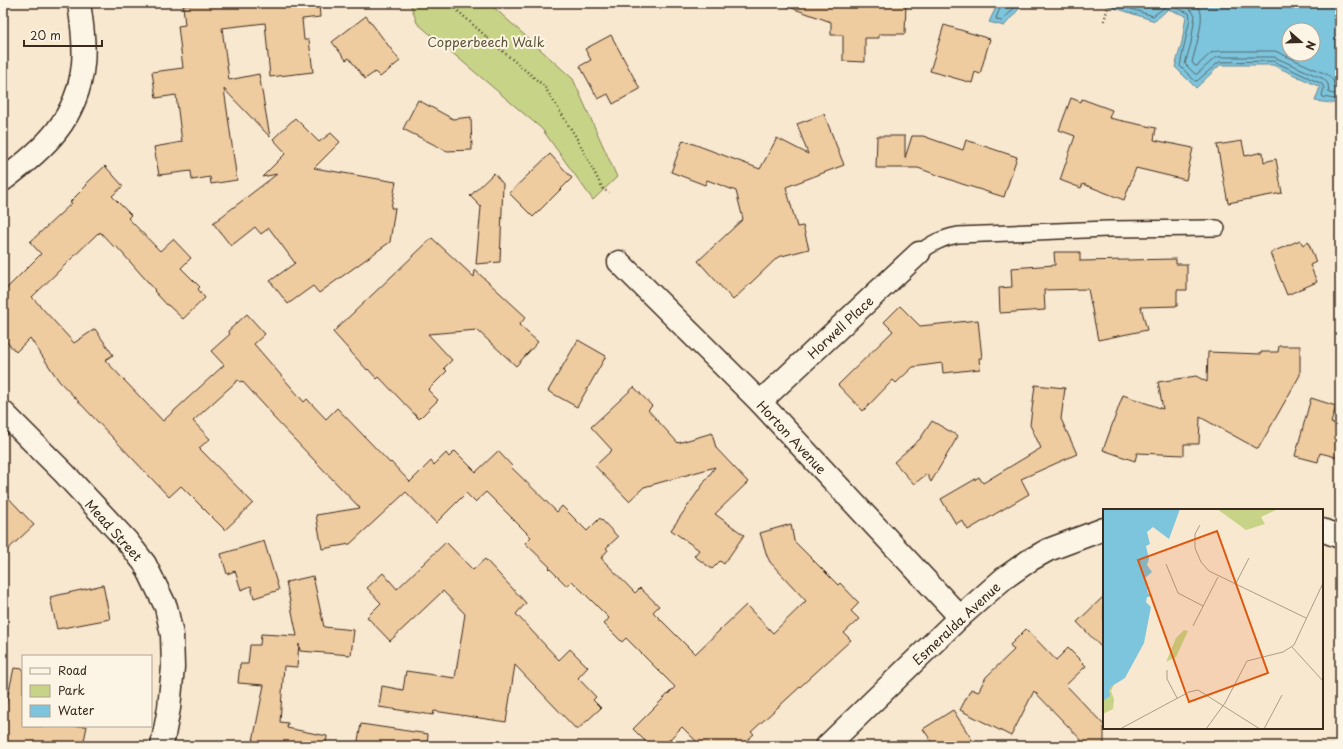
<svg xmlns="http://www.w3.org/2000/svg" width="1343" height="749" font-family="'Playpen Sans',sans-serif">
<rect width="100%" height="100%" fill="#f8e8d0"/>
<filter id="ink" filterUnits="userSpaceOnUse"><feTurbulence type="fractalNoise" baseFrequency=".025" numOctaves="2"/><feDisplacementMap in="SourceGraphic" scale="8" xChannelSelector="R" yChannelSelector="G"/><feConvolveMatrix kernelMatrix="1 2 1 2 8 2 1 2 1" color-interpolation-filters="sRGB"/></filter>
<g filter="url(#ink)">
<path fill="#c7d488" stroke="#817f53" d="M 410,3 L 489,3 L 573,79 L 617,177 L 593,200 L 542,129 L 417,23 Z"/>
<g fill="#7dc4dd" stroke="#638691" fill-rule="evenodd">
<path d="M 998,3 L 1024,3 L 1004,26 L 989,22 Z"/>
<path d="M 1100,3 L 1340,3 L 1340,104 L 1315,101 L 1320,87 L 1273,65 L 1220,65 L 1196,88 L 1175,67 L 1182,42 L 1186,16 L 1168,9 L 1155,21 ZM 1289,30 L 1313,30 L 1313,54 L 1289,54 Z"/>
</g>
<g fill="none" stroke-linecap="round" stroke-linejoin="round">
<g stroke="#55686a" stroke-width="1">
<path d="M 1002,3 L 996,18 L 997,20 L 1002,21 L 1019,3"/>
<path d="M 1113,3 L 1153,16 L 1168,5 L 1189,13 L 1190,18 L 1180,66 L 1195,81 L 1197,81 L 1219,62 L 1273,61 L 1322,84 L 1324,88 L 1322,95 L 1323,97 L 1340,100"/>
<path d="M 1178,3 L 1190,9 L 1195,15 L 1191,43 L 1185,64 L 1195,74 L 1197,74 L 1214,59 L 1218,57 L 1274,57 L 1324,79 L 1328,84 L 1329,93 L 1340,95"/>
<path d="M 1193,3 C 1197,6 1200,8 1201,13 C 1203,23 1195,51 1192,62 L 1195,66 L 1197,66 L 1211,53 L 1218,51 L 1275,51 L 1328,75 L 1333,80 L 1335,88 L 1340,89"/>
</g>
</g>
<g fill="#efcba0" stroke="#3b2a1e">
<path d="M 204,3 L 319,3 L 320,17 L 302,19 L 304,40 L 309,40 L 313,72 L 270,77 L 265,23 L 222,28 L 229,80 L 259,74 L 270,137 L 224,89 L 237,180 L 211,184 L 210,177 L 192,180 L 191,171 L 159,175 L 154,147 L 182,142 L 176,95 L 156,98 L 152,72 L 183,68 L 178,26 L 185,25 L 183,6 Z"/>
<path d="M 786,3 L 906,3 L 905,34 L 879,34 L 879,38 L 865,38 L 865,62 L 843,61 L 843,35 L 831,35 L 831,22 L 786,6 Z"/>
<path d="M 366,16 L 400,61 L 380,77 L 375,72 L 365,79 L 349,58 L 346,60 L 332,42 Z"/>
<path d="M 944,25 L 990,39 L 980,74 L 975,72 L 972,83 L 930,71 Z"/>
<path d="M 611,35 L 640,89 L 613,104 L 608,94 L 598,99 L 580,66 L 591,60 L 585,49 Z"/>
<path d="M 1071,98 L 1081,102 L 1082,99 L 1112,110 L 1109,118 L 1156,128 L 1154,140 L 1193,148 L 1186,180 L 1136,168 L 1124,200 L 1083,184 L 1081,188 L 1060,180 L 1075,136 L 1059,130 Z"/>
<path d="M 418,100 L 453,119 L 471,117 L 472,150 L 447,151 L 403,129 Z"/>
<path d="M 824,114 L 844,165 L 786,187 L 797,227 L 803,226 L 809,249 L 778,257 L 733,300 L 698,261 L 743,219 L 736,191 L 707,180 L 705,185 L 671,172 L 683,140 L 760,169 L 777,138 L 808,154 L 797,124 Z"/>
<path d="M 295,118 L 319,142 L 331,133 L 340,142 L 314,168 L 396,182 L 391,208 L 395,208 L 390,242 L 319,293 L 313,286 L 288,304 L 270,281 L 295,263 L 269,228 L 261,234 L 255,227 L 231,246 L 213,223 L 277,174 L 262,177 L 286,153 L 273,139 Z"/>
<path d="M 877,136 L 905,136 L 905,158 L 912,136 L 923,136 L 963,150 L 966,140 L 1017,157 L 1004,197 L 962,184 L 918,168 L 876,168 Z"/>
<path d="M 1242,141 L 1245,156 L 1263,152 L 1264,162 L 1276,159 L 1282,193 L 1228,203 L 1217,145 Z"/>
<path d="M 550,154 L 572,178 L 533,217 L 509,193 Z"/>
<path d="M 105,166 L 123,186 L 112,196 L 131,215 L 128,218 L 160,251 L 173,239 L 191,258 L 181,268 L 200,287 L 198,289 L 205,298 L 183,319 L 168,305 L 168,306 L 154,291 L 155,290 L 116,246 L 114,247 L 100,232 L 99,234 L 98,233 L 32,297 L 74,343 L 95,329 L 113,355 L 105,360 L 163,421 L 224,365 L 211,351 L 230,334 L 228,331 L 247,314 L 265,334 L 254,344 L 304,402 L 307,399 L 326,419 L 337,408 L 390,463 L 391,462 L 410,482 L 431,461 L 434,465 L 446,453 L 449,457 L 455,451 L 476,472 L 498,451 L 512,466 L 511,467 L 557,512 L 562,506 L 587,531 L 600,518 L 618,537 L 606,548 L 608,550 L 601,558 L 635,593 L 640,588 L 659,606 L 653,612 L 695,654 L 746,605 L 773,633 L 806,601 L 770,562 L 767,556 L 760,533 L 791,524 L 794,541 L 838,585 L 840,583 L 859,603 L 851,611 L 859,619 L 844,633 L 851,640 L 751,732 L 754,734 L 741,746 L 701,746 L 682,727 L 663,746 L 650,746 L 633,729 L 675,687 L 626,638 L 622,642 L 604,624 L 609,618 L 572,581 L 567,586 L 549,568 L 550,567 L 525,543 L 531,537 L 486,492 L 475,502 L 466,493 L 436,523 L 406,492 L 350,544 L 322,549 L 316,515 L 360,508 L 272,416 L 273,415 L 242,381 L 240,382 L 238,380 L 193,421 L 210,439 L 199,448 L 253,503 L 225,530 L 181,486 L 169,497 L 59,381 L 30,338 L 16,352 L 3,338 L 3,292 L 41,254 L 30,242 L 72,203 L 70,202 L 87,185 L 86,184 Z"/>
<path d="M 494,173 L 503,184 L 500,262 L 476,264 L 481,207 L 470,196 Z"/>
<path d="M 432,238 L 474,277 L 475,270 L 526,317 L 519,325 L 538,342 L 516,366 L 477,330 L 428,334 L 452,360 L 444,368 L 447,371 L 428,390 L 438,400 L 419,419 L 379,377 L 377,379 L 368,369 L 367,370 L 333,332 Z"/>
<path d="M 1300,240 L 1303,245 L 1308,242 L 1316,262 L 1310,265 L 1317,282 L 1287,295 L 1270,253 Z"/>
<path d="M 1054,252 L 1080,252 L 1080,261 L 1176,259 L 1176,264 L 1187,264 L 1187,290 L 1177,290 L 1177,306 L 1141,307 L 1147,330 L 1098,340 L 1088,289 L 1044,290 L 1045,310 L 1000,313 L 999,288 L 1012,287 L 1011,268 L 1055,265 Z"/>
<path d="M 900,306 L 920,326 L 978,320 L 982,358 L 979,358 L 980,369 L 943,373 L 942,363 L 913,367 L 896,383 L 893,380 L 863,411 L 838,385 L 893,331 L 884,322 Z"/>
<path d="M 578,340 L 606,356 L 577,407 L 548,391 Z"/>
<path d="M 1279,346 L 1300,346 L 1300,375 L 1258,449 L 1200,417 L 1199,444 L 1184,444 L 1184,455 L 1137,453 L 1135,461 L 1103,450 L 1123,395 L 1163,409 L 1158,382 L 1196,376 L 1207,382 L 1208,352 L 1261,354 L 1261,352 L 1278,352 Z"/>
<path d="M 1035,385 L 1065,388 L 1061,419 L 1077,454 L 1021,479 L 1029,494 L 968,530 L 962,520 L 956,524 L 941,499 L 979,477 L 983,483 L 1041,448 L 1030,425 Z"/>
<path d="M 634,387 L 652,406 L 648,410 L 678,443 L 712,433 L 716,448 L 748,482 L 715,514 L 744,535 L 724,564 L 720,561 L 712,569 L 694,556 L 699,550 L 671,530 L 715,467 L 644,487 L 629,501 L 595,466 L 612,450 L 591,427 Z"/>
<path d="M 1311,398 L 1336,406 L 1331,423 L 1340,425 L 1340,458 L 1320,453 L 1318,462 L 1295,456 Z"/>
<path d="M 932,421 L 958,436 L 931,482 L 927,474 L 914,484 L 894,462 L 920,439 Z"/>
<path d="M 3,492 L 34,525 L 3,554 Z"/>
<path d="M 264,541 L 279,590 L 254,598 L 251,586 L 241,590 L 235,571 L 227,574 L 221,554 Z"/>
<path d="M 446,542 L 473,570 L 485,559 L 526,603 L 516,614 L 559,660 L 570,649 L 588,667 L 578,678 L 596,697 L 593,700 L 601,708 L 577,730 L 515,665 L 506,722 L 434,711 L 433,715 L 379,707 L 382,686 L 403,690 L 406,671 L 455,678 L 465,614 L 443,591 L 390,641 L 367,617 L 381,603 L 367,588 L 383,573 L 397,589 Z"/>
<path d="M 313,576 L 324,627 L 354,630 L 351,655 L 300,651 L 299,644 L 297,667 L 284,666 L 280,722 L 288,723 L 287,728 L 327,736 L 326,746 L 252,746 L 264,685 L 238,683 L 240,664 L 248,664 L 250,645 L 260,645 L 261,634 L 297,636 L 286,582 Z"/>
<path d="M 103,585 L 110,619 L 57,629 L 50,597 Z"/>
<path d="M 1104,596 L 1104,650 L 1077,622 Z"/>
<path d="M 1026,629 L 1056,660 L 1068,648 L 1086,666 L 1066,685 L 1104,725 L 1104,746 L 1087,746 L 1034,691 L 1011,736 L 960,710 L 971,689 L 978,692 L 986,677 L 1014,650 L 1010,645 Z"/>
<path d="M 14,668 L 23,669 L 23,726 L 87,726 L 83,746 L 3,746 L 3,718 Z"/>
<path d="M 953,710 L 976,746 L 935,746 L 923,729 Z"/>
<path d="M 361,724 L 428,734 L 427,746 L 357,746 Z"/>
</g>
<g fill="none" stroke-linecap="round" stroke-linejoin="round">
<defs>
<path id="service" d="M 919,253 C 932,243 942,238 958,235 L 1108,229 L 1217,228"/>
<g id="minor">
<path d="M 3,180 C 44,149 78,119 83,64 C 85,44 82,23 79,3"/>
<path d="M 619,262 L 760,402 L 960,617"/>
<path d="M 760,402 L 919,253"/>
<path d="M 1322,530 L 1340,537"/>
<path d="M 827,746 L 960,617 L 1003,579 L 1030,560 L 1048,550 L 1104,529"/>
</g>
<path id="tertiary" d="M 3,412 L 64,473 L 127,541 L 145,564 L 166,607 L 172,635 L 173,667 L 169,708 L 162,746"/>
</defs>
<use href="#service" stroke="#3b2a1e" stroke-width="18"/>
<use href="#minor" stroke="#3b2a1e" stroke-width="25"/>
<use href="#tertiary" stroke="#3b2a1e" stroke-width="25"/>
<g stroke="#3b2a1e" stroke-width="2.5" stroke-dasharray="1 3" stroke-linecap="butt">
<path d="M 449,3 L 500,49 L 544,86 L 576,137 L 603,189 L 609,193"/>
<path d="M 1104,21 L 1109,3"/>
</g>
<use href="#service" stroke="#fcf5e5" stroke-width="15"/>
<use href="#minor" stroke="#fcf5e5" stroke-width="22"/>
<use href="#tertiary" stroke="#fcf5e5" stroke-width="22"/>
</g>
</g>
<g text-anchor="middle" dominant-baseline="central" stroke-width="4" stroke-linejoin="round" paint-order="stroke">
<g font-size="13" fill="#5e5438" stroke="#fcf5e5">
<text x="486" y="41">Copperbeech Walk</text>
</g>
<g font-size="13" fill="#3b2a1e" stroke="#fcf5e5">
<text transform="translate(840 327) rotate(-43)">Horwell Place</text>
<text transform="translate(792 437) rotate(47)">Horton Avenue</text>
<text transform="translate(114 530) rotate(48)">Mead Street</text>
<text transform="translate(956 623) rotate(-43)">Esmeralda Avenue</text>
</g>
</g>
<g transform="translate(1103 509)">
<rect width="220" height="220" fill="#f8e8d0"/>
<path d="M 114,0 L 175,0 L 158,8 L 162,15 L 143,21 ZM 81,121 L 85,122 L 73,148 L 63,153 L 73,129 ZM 12,173 L 8,182 L 11,190 L 10,200 L 0,205 L 0,176 Z" fill="#c7d488"/>
<path d="M 0,0 L 77,0 L 66,30 L 50,18 L 44,23 L 47,35 L 43,37 L 46,50 L 44,56 L 49,63 L 42,69 L 45,84 L 50,87 L 44,88 L 43,93 L 48,98 L 41,134 L 22,169 L 9,177 L 6,181 L 7,187 L 0,192 Z" fill="#7dc4dd"/>
<path fill="none" stroke="#ac9c89" stroke-width="1" d="M 97,16 L 92,25 L 92,39 L 98,53 L 106,62 L 203,109M 63,55 L 75,84 L 100,97M 132,76 L 146,49M 90,117 L 115,68M 189,138 L 220,172M 64,161 L 64,170 L 74,189M 17,220 L 86,183 L 95,181 L 157,220M 103,220 L 122,194 L 144,152 L 180,143 L 191,136 L 220,74M 161,220 L 179,186"/>
<path fill="#df570d" fill-opacity="0.15" stroke="#df570d" stroke-width="2" d="M 114,22 L 165,164 L 86,193 L 35,51 Z"/>
<rect width="220" height="220" fill="none" stroke="#3b2a1e" stroke-width="2"/>
</g>
<rect width="1343" height="749" fill="none" stroke="#fcf5e5" stroke-width="16"/>
<rect x="8" y="8" width="1327" height="733" fill="none" stroke="#3b2a1e" stroke-width="1.5" filter="url(#ink)"/>
<rect x="22" y="655" width="130" height="72" fill="#fcf5e5" stroke="#afa495"/>
<rect x="30" y="668" width="20" height="6" fill="#fcf5e5" stroke="#afa495"/>
<text x="58" y="675" font-size="12" fill="#3b2a1e">Road</text>
<rect x="30" y="685" width="20" height="12" fill="#c7d488" stroke="#afa495"/>
<text x="58" y="695" font-size="12" fill="#3b2a1e">Park</text>
<rect x="30" y="705" width="20" height="12" fill="#7dc4dd" stroke="#afa495"/>
<text x="58" y="715" font-size="12" fill="#3b2a1e">Water</text>
<g transform="translate(1301 42) rotate(110)"><circle r="19" fill="#fcf5e5" stroke="#afa495"/>
<path d="M0-3L7 15L0 10L-7 15Z" fill="#3b2a1e"/>
<text y="-6" font-size="11" font-weight="bold" text-anchor="middle" fill="#3b2a1e">N</text>
</g>
<path d="M24 40v6h78v-6" fill="none" stroke="#3b2a1e" stroke-width="2"/>
<text x="30" y="40" font-size="12" fill="#3b2a1e" stroke="#fcf5e5" stroke-width="3" paint-order="stroke">20 m</text>
</svg>
